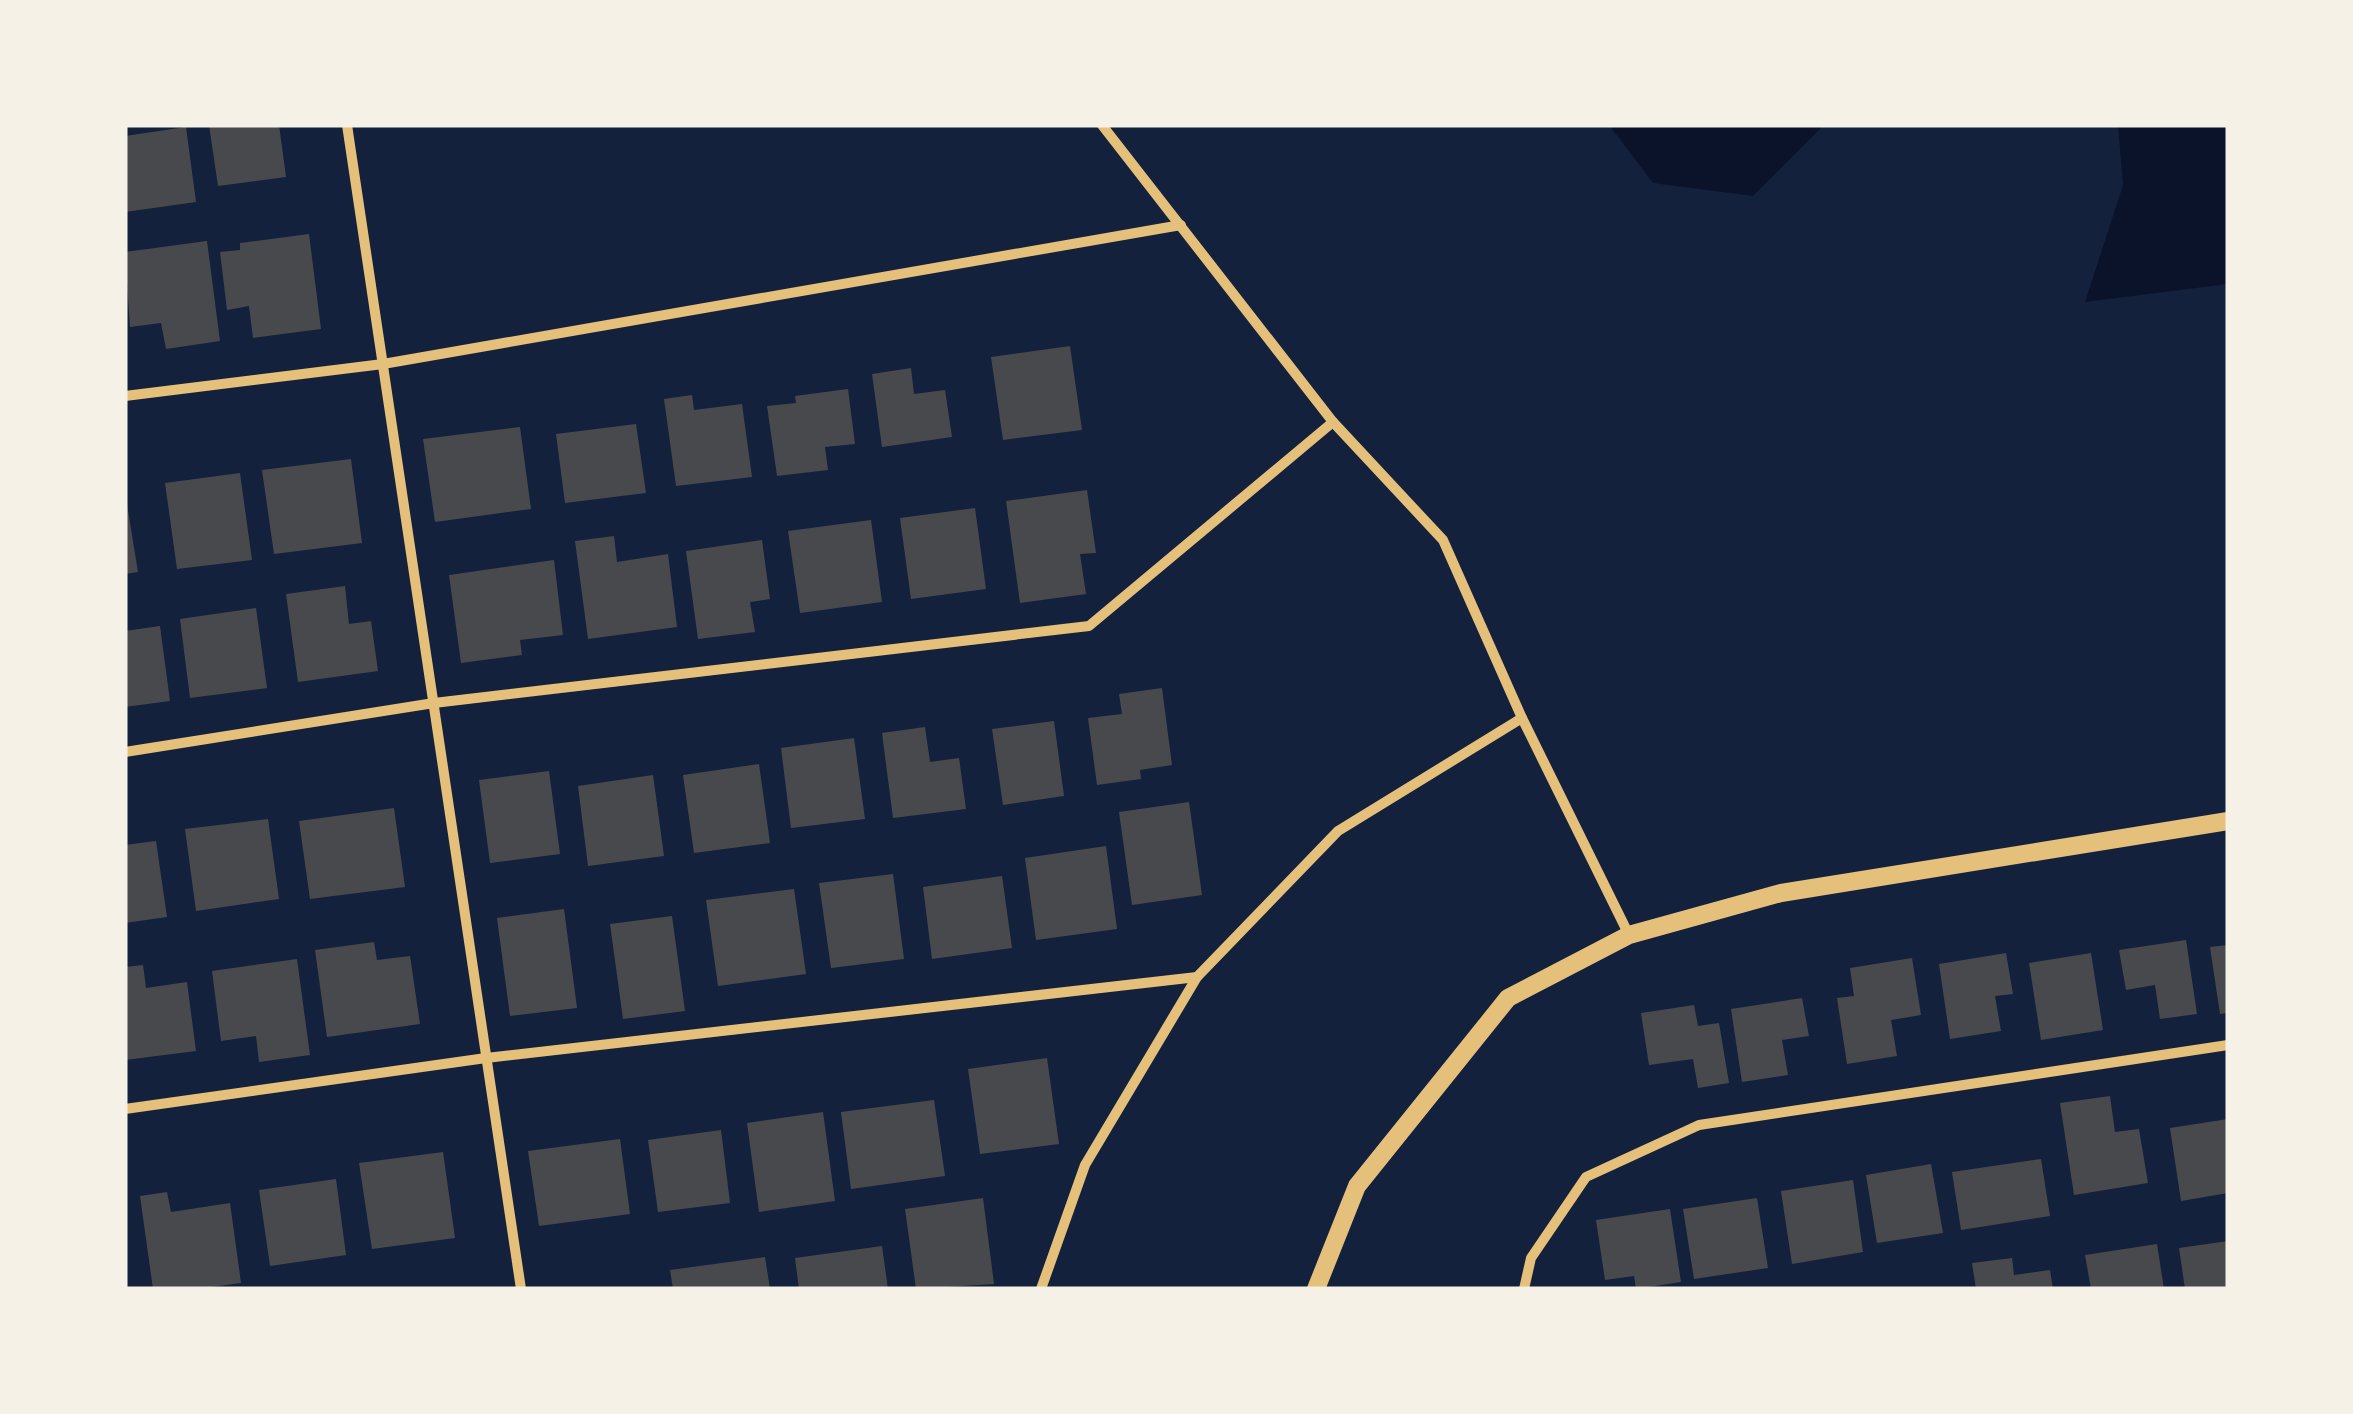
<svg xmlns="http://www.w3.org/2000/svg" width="2353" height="1414" font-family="'PT Sans',sans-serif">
<rect width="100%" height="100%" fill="#14213d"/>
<g fill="#0b132b">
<path d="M 1609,125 L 1824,125 L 1753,196 L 1653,183 Z"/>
<path d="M 2118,125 L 2228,125 L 2228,284 L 2085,302 L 2123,185 Z"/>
</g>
<g fill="#48494c">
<path d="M 209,125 L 279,125 L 286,177 L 218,186 Z"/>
<path d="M 186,127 L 196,202 L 125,212 L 125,136 Z"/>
<path d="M 309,234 L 321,329 L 253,338 L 249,306 L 227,310 L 220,252 L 240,250 L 240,243 Z"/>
<path d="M 207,241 L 220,341 L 166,349 L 161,323 L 130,327 L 125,252 Z"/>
<path d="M 1070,346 L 1082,430 L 1003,440 L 991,357 Z"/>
<path d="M 911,368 L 914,394 L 945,390 L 952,437 L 882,447 L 872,374 Z"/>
<path d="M 848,389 L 855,444 L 825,447 L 828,470 L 777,476 L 767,406 L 796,403 L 795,396 Z"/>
<path d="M 692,395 L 694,410 L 742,404 L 752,477 L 676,486 L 664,399 Z"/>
<path d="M 636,424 L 646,493 L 565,503 L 556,434 Z"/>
<path d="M 520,427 L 531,509 L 435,522 L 423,439 Z"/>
<path d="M 351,459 L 362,543 L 274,554 L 262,470 Z"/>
<path d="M 240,473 L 252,560 L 177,569 L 165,483 Z"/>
<path d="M 1087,490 L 1096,553 L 1080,554 L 1086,594 L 1020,603 L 1006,501 Z"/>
<path d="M 125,492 L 138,572 L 125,574 Z"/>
<path d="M 975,508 L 986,589 L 911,599 L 900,518 Z"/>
<path d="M 871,520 L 882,602 L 800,613 L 788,531 Z"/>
<path d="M 614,536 L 617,562 L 668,554 L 677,627 L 588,639 L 575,541 Z"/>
<path d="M 762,540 L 770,599 L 750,602 L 755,632 L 698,639 L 686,551 Z"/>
<path d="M 554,560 L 563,635 L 520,640 L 522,655 L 461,663 L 449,575 Z"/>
<path d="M 345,586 L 349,624 L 371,621 L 378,671 L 298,682 L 286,594 Z"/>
<path d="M 256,608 L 267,688 L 190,698 L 180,619 Z"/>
<path d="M 160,626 L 170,701 L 125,707 L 125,631 Z"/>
<path d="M 1162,688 L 1172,765 L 1140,770 L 1141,779 L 1097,785 L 1088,718 L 1122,714 L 1119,694 Z"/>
<path d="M 1054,721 L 1064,796 L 1003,805 L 992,729 Z"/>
<path d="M 925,727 L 930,762 L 959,758 L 966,809 L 893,818 L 882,733 Z"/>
<path d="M 854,738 L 865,819 L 791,828 L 781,748 Z"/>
<path d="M 759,764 L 770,843 L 694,853 L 683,775 Z"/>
<path d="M 549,771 L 560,854 L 490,863 L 479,780 Z"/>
<path d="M 653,775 L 664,856 L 588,866 L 578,786 Z"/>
<path d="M 1189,802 L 1202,895 L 1132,905 L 1119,812 Z"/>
<path d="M 394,808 L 405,887 L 310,899 L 299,821 Z"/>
<path d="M 268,819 L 279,899 L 196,911 L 185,829 Z"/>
<path d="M 156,841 L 167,917 L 125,923 L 125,845 Z"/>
<path d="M 1106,846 L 1117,929 L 1036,940 L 1025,858 Z"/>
<path d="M 893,874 L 904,959 L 831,968 L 819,883 Z"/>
<path d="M 1002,876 L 1012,948 L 932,959 L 923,887 Z"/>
<path d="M 794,889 L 806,974 L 718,986 L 706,900 Z"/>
<path d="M 564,909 L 577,1008 L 510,1016 L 497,918 Z"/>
<path d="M 672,916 L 685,1011 L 623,1019 L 610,924 Z"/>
<path d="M 2186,940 L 2197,1014 L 2160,1019 L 2155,985 L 2126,990 L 2119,950 Z"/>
<path d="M 374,942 L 377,960 L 410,956 L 420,1024 L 327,1037 L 315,950 Z"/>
<path d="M 2228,945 L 2228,1013 L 2220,1014 L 2210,947 Z"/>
<path d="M 2006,953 L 2013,994 L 1995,996 L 2001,1031 L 1950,1039 L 1939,964 Z"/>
<path d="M 2091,953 L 2103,1030 L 2041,1040 L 2029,963 Z"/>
<path d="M 1912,958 L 1921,1015 L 1891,1020 L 1897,1056 L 1847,1064 L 1837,998 L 1854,996 L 1850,968 Z"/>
<path d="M 297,959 L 310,1055 L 259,1062 L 256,1036 L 221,1041 L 212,971 Z"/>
<path d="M 143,965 L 146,988 L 187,982 L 196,1051 L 125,1060 L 125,967 Z"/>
<path d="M 1802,998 L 1809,1036 L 1782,1040 L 1788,1075 L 1742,1082 L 1731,1009 Z"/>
<path d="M 1694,1005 L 1698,1026 L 1719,1023 L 1729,1083 L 1698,1088 L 1693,1059 L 1649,1065 L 1641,1013 Z"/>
<path d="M 1047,1058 L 1059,1144 L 980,1154 L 968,1069 Z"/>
<path d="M 2110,1096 L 2115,1132 L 2139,1129 L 2148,1183 L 2074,1195 L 2060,1103 Z"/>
<path d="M 934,1100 L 945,1176 L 851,1189 L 841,1112 Z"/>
<path d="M 823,1112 L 835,1201 L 759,1212 L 747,1123 Z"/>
<path d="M 2228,1119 L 2228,1193 L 2181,1201 L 2170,1128 Z"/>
<path d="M 721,1130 L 730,1203 L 658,1212 L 648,1140 Z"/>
<path d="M 620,1139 L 630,1214 L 539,1226 L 528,1151 Z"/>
<path d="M 443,1152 L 455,1238 L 372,1249 L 359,1163 Z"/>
<path d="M 2041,1159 L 2050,1216 L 1961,1230 L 1952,1172 Z"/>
<path d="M 1931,1164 L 1943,1233 L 1877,1243 L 1866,1175 Z"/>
<path d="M 336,1179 L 346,1255 L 270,1266 L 259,1190 Z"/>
<path d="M 1853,1180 L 1863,1252 L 1792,1264 L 1781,1191 Z"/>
<path d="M 167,1192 L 171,1212 L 230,1203 L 241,1283 L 197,1289 L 153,1289 L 140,1196 Z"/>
<path d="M 983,1198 L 994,1284 L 916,1289 L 905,1209 Z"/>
<path d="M 1757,1198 L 1768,1268 L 1694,1279 L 1683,1209 Z"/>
<path d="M 1670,1209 L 1681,1282 L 1636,1289 L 1634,1276 L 1605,1280 L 1596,1220 Z"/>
<path d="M 2228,1241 L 2228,1289 L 2185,1289 L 2179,1248 Z"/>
<path d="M 2157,1244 L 2164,1289 L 2091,1289 L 2085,1255 Z"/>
<path d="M 882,1246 L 888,1289 L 799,1289 L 795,1258 Z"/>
<path d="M 765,1257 L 770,1289 L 673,1289 L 670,1270 Z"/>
<path d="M 2012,1258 L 2014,1275 L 2050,1270 L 2053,1289 L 1976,1289 L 1972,1263 Z"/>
</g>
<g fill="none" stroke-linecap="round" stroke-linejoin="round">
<g stroke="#e5c07b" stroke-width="10">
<path d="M 347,125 L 521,1289"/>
<path d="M 1102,125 L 1333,422 L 1443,540 L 1522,718 L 1629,935"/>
<path d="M 125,396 L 383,364 L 1181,225"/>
<path d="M 125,752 L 434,703 L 1089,626 L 1333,422"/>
<path d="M 125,1109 L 486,1058 L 1197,977"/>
<path d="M 1041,1289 L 1085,1165 L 1197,977 L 1338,831 L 1522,718"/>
<path d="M 1524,1289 L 1531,1258 L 1586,1177 L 1699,1125 L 2228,1045"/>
</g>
<path stroke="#e5c07b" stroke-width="18" d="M 1316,1289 L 1357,1186 L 1508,998 L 1629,935 L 1781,893 L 2228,821"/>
</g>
<rect width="2353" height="1414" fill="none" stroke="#f6f1e7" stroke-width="255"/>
</svg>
